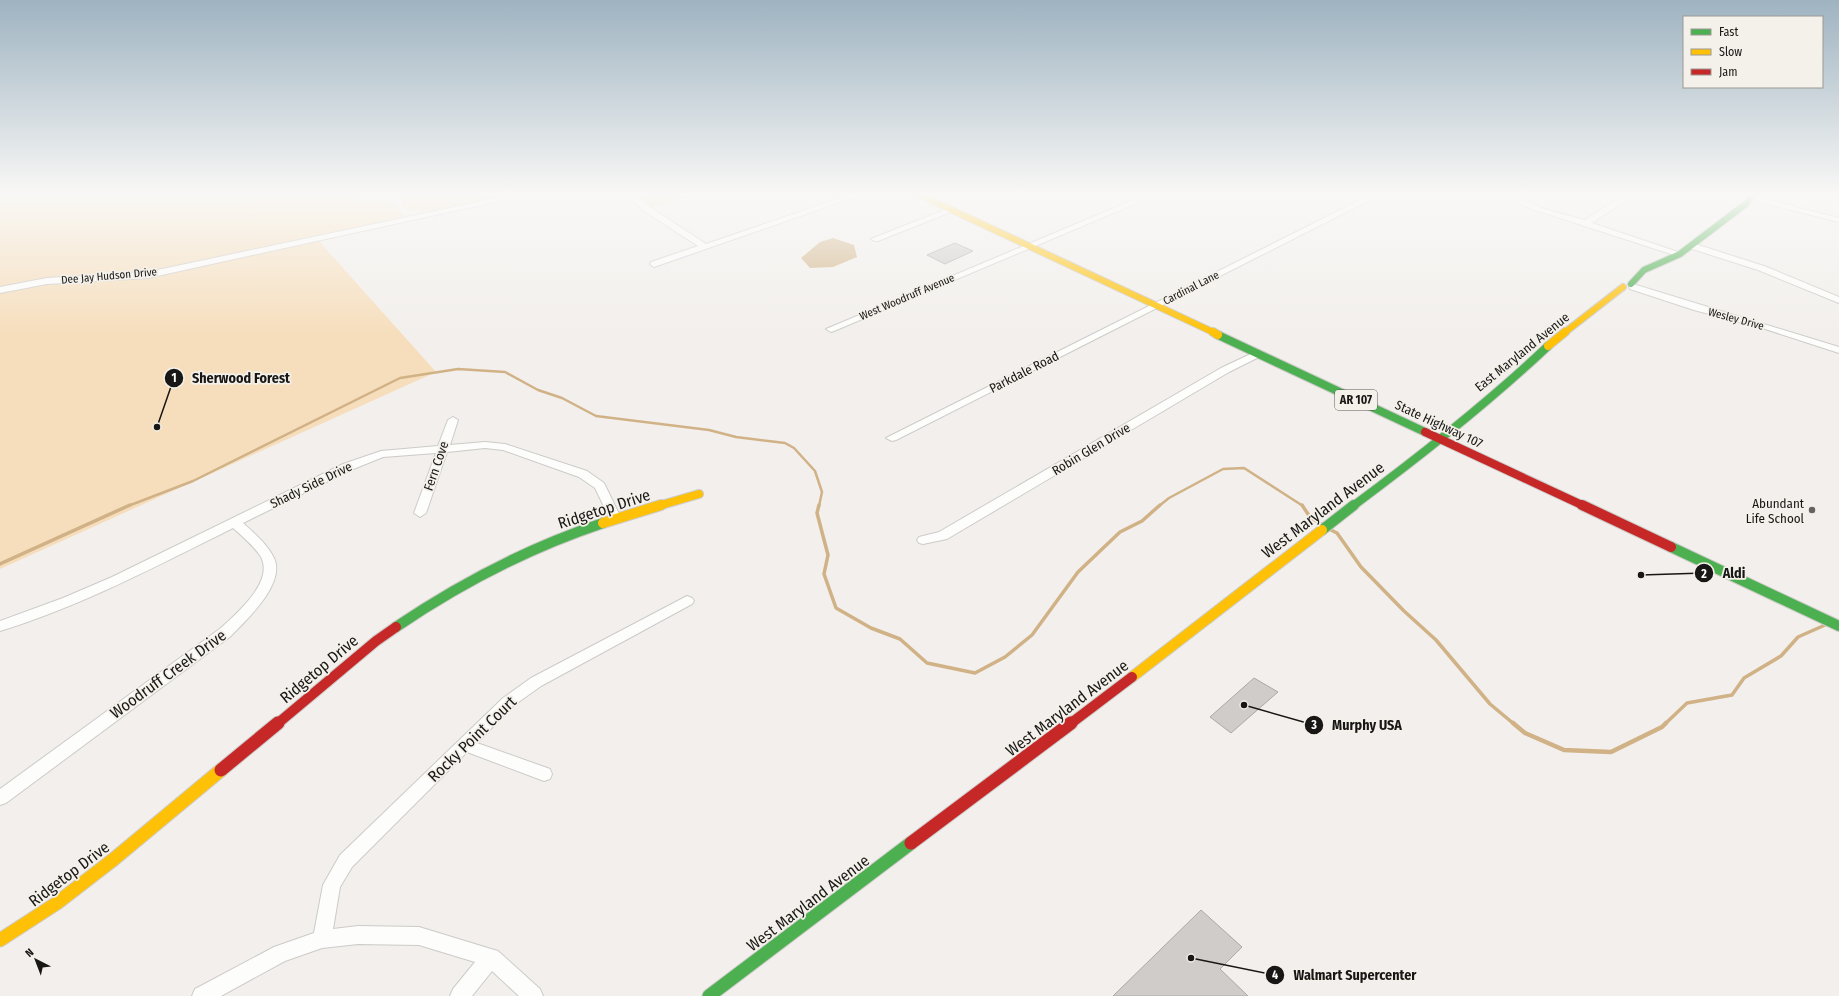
<svg xmlns="http://www.w3.org/2000/svg" width="1839" height="996" font-family="'Fira Sans Condensed',sans-serif">
<rect width="100%" height="100%" fill="#f2efec"/>
<g fill="#f6debc">
<path d="M 0,195 L 360,195 L 363,203 L 389,198 L 407,220 L 318,240 L 436,372 L 0,569 Z"/>
<path d="M 519,195 C 485,202 435,218 403,208 L 401,196 Z"/>
<path d="M 630,195 L 695,195 L 647,209 Z"/>
</g>
<path fill="#d0b286" d="M 833,238 L 854,245 L 857,257 L 833,267 L 810,268 L 801,258 L 820,242 Z"/>
<g fill="none" stroke-linecap="round" stroke-linejoin="round">
<g stroke="#d0b286" stroke-width="2.5">
<path d="M 128,506 L 193,481 L 400,378 L 458,369 L 505,372 L 538,390 L 562,398 L 596,416 L 709,430 L 736,437 L 785,443 L 794,448 L 815,471 L 822,492 L 819,506"/>
<path d="M 1159,506 L 1169,498 L 1223,469 L 1244,468 L 1303,506"/>
</g>
<g stroke="#d0b286" stroke-width="3.5">
<path d="M 819,505 L 817,513 L 828,555 L 824,574 L 836,608 L 871,628 L 900,639 L 927,663 L 975,673 L 1005,657 L 1032,635 L 1078,572 L 1120,532 L 1142,521 L 1160,505"/>
<path d="M 1302,505 L 1310,517 L 1321,524"/>
<path d="M 1331,530 L 1337,533 L 1361,567 L 1404,611 L 1436,640 L 1490,704 L 1514,724"/>
<path d="M 0,564 L 130,505"/>
<path d="M 1665,724 L 1687,703 L 1732,695 L 1744,678 L 1781,656 L 1798,637 L 1825,625"/>
</g>
<path stroke="#d0b286" stroke-width="4.5" d="M 1513,723 L 1525,733 L 1564,750 L 1611,752 L 1662,727 L 1666,723"/>
</g>
<g fill="#cfccca" stroke="#aaa9a6">
<path d="M 955,243 L 973,251 L 945,264 L 927,255 Z"/>
<path d="M 1254,678 L 1278,692 L 1231,733 L 1210,717 Z"/>
<path d="M 1201,910 L 1242,947 L 1220,969 L 1248,996 L 1113,996 Z"/>
</g>
<g fill="none" stroke-linecap="round" stroke-linejoin="round">
<defs>
<g id="street">
<path d="M 511,195 L 527,195 L 148,278 L 47,284 L 0,293 L 0,287 L 47,278 L 148,272 Z"/>
<path d="M 626,195 L 635,195 L 650,207 L 706,244 L 849,195 L 861,195 L 654,267 L 650,264 L 651,262 L 698,246 L 644,211 Z"/>
<path d="M 1145,195 L 1156,195 L 834,331 L 831,332 L 826,329 Z"/>
<path d="M 1370,195 L 1380,195 L 896,440 L 892,441 L 886,438 Z"/>
<path d="M 1513,195 L 1521,195 C 1528,207 1571,216 1585,220 L 1624,195 L 1634,195 L 1592,223 L 1684,254 L 1680,257 L 1677,256 L 1529,208 L 1517,202 Z"/>
<path d="M 1757,197 L 1839,218 L 1839,222 L 1757,201 Z"/>
<path d="M 949,208 L 956,210 L 878,241 L 875,241 L 871,239 Z"/>
<path d="M 1692,243 L 1764,266 L 1839,297 L 1839,303 L 1758,270 L 1689,248 L 1688,246 Z"/>
<path d="M 1633,284 L 1839,347 L 1839,353 L 1762,328 L 1694,310 L 1630,289 L 1629,287 Z"/>
<path d="M 1257,351 L 1261,352 L 1262,354 L 1261,356 L 1229,372 L 947,539 L 923,544 L 919,543 L 917,540 L 919,537 L 939,532 L 1221,368 Z"/>
<path d="M 453,417 L 458,420 L 450,445 L 485,442 L 505,444 L 587,471 L 604,483 L 622,520 L 620,523 L 612,523 L 595,488 L 579,477 L 503,450 L 485,448 L 447,452 L 426,513 L 420,517 L 414,513 L 436,453 L 383,457 L 351,470 L 243,523 C 254,533 267,544 274,558 C 286,584 247,619 231,636 L 6,803 L 0,805 L 0,789 L 221,628 C 237,613 274,582 261,557 C 254,546 243,537 233,528 C 157,566 81,606 0,631 L 0,621 L 63,598 L 112,577 L 343,464 L 381,451 L 438,446 L 448,420 Z"/>
<path d="M 687,596 L 692,598 L 694,601 L 692,604 L 541,686 L 513,706 L 477,743 L 550,769 L 552,774 L 550,779 L 544,781 L 467,752 L 352,867 L 340,887 L 333,929 L 358,926 L 419,927 L 491,949 L 498,951 L 540,989 L 543,996 L 519,996 L 492,971 L 472,996 L 450,996 L 453,989 L 475,962 L 419,945 L 358,944 L 322,948 L 285,961 L 221,996 L 192,996 L 195,989 L 274,947 L 314,933 L 323,885 L 340,855 L 503,698 L 531,678 Z"/>
</g>
<path id="fast-far3" d="M 1631,284 L 1644,270 L 1680,254 L 1747,203 L 1750,197"/>
<g id="fast-far2">
<path d="M 1218,335 L 1425,432"/>
<path d="M 1353,506 C 1419,457 1488,403 1548,346"/>
</g>
<g id="fast-far1">
<path d="M 1322,530 L 1354,505"/>
<path d="M 1671,547 L 1839,626"/>
<path d="M 396,627 C 461,583 528,548 603,523"/>
</g>
<path id="fast" d="M 709,996 L 911,843"/>
<g id="slow-far3">
<path d="M 920,195 L 1215,333"/>
<path d="M 1564,333 L 1623,287"/>
</g>
<g id="slow-far2">
<path d="M 1213,332 L 1218,335"/>
<path d="M 1548,346 L 1565,332"/>
<path d="M 658,506 L 699,494"/>
</g>
<g id="slow-far1">
<path d="M 603,523 L 661,505"/>
<path d="M 1132,677 L 1322,530"/>
</g>
<path id="slow" d="M 0,940 L 57,903 L 114,859 L 221,770"/>
<path id="jam-far2" d="M 1425,432 L 1584,506"/>
<g id="jam-far1">
<path d="M 1582,505 L 1671,547"/>
<path d="M 277,724 L 376,641 L 396,627"/>
<path d="M 1070,724 L 1132,677"/>
</g>
<g id="jam">
<path d="M 221,770 L 278,723"/>
<path d="M 911,843 L 1071,723"/>
</g>
</defs>
<use href="#street" stroke="#cccbc8" stroke-width="2"/>
<use href="#fast-far3" stroke="#cccbc8" stroke-width="8"/>
<use href="#fast-far2" stroke="#cccbc8" stroke-width="10"/>
<use href="#fast-far1" stroke="#cccbc8" stroke-width="12"/>
<use href="#fast" stroke="#cccbc8" stroke-width="15"/>
<use href="#slow-far3" stroke="#cccbc8" stroke-width="8"/>
<use href="#slow-far2" stroke="#cccbc8" stroke-width="10"/>
<use href="#slow-far1" stroke="#cccbc8" stroke-width="12"/>
<use href="#slow" stroke="#cccbc8" stroke-width="15"/>
<use href="#jam-far2" stroke="#cccbc8" stroke-width="10"/>
<use href="#jam-far1" stroke="#cccbc8" stroke-width="12"/>
<use href="#jam" stroke="#cccbc8" stroke-width="15"/>
<use href="#street" fill="#fdfdfc" fill-rule="evenodd"/>
<use href="#fast-far3" stroke="#4caf50" stroke-width="6"/>
<use href="#fast-far2" stroke="#4caf50" stroke-width="8"/>
<use href="#fast-far1" stroke="#4caf50" stroke-width="10"/>
<use href="#fast" stroke="#4caf50" stroke-width="13"/>
<use href="#slow-far3" stroke="#ffc107" stroke-width="6"/>
<use href="#slow-far2" stroke="#ffc107" stroke-width="8"/>
<use href="#slow-far1" stroke="#ffc107" stroke-width="10"/>
<use href="#slow" stroke="#ffc107" stroke-width="13"/>
<use href="#jam-far2" stroke="#c62828" stroke-width="8"/>
<use href="#jam-far1" stroke="#c62828" stroke-width="10"/>
<use href="#jam" stroke="#c62828" stroke-width="13"/>
</g>
<linearGradient id="sky" x2="0" y2="1"><stop stop-color="#9eb3c1"/><stop offset="0.58" stop-color="#f9f8f6"/><stop offset="1" stop-color="#f9f8f6" stop-opacity="0"/></linearGradient>
<rect width="1839" height="335" fill="url(#sky)"/>
<circle fill="#646360" stroke="#f4f0ea" stroke-width="1.5" cx="1812" cy="510" r="4"/>
<g text-anchor="middle" dominant-baseline="central" stroke-width="3.5" stroke-linejoin="round" paint-order="stroke">
<g font-size="11" fill="#181715" stroke="#f4f0ea">
<text transform="translate(109 276) rotate(-5)">Dee Jay Hudson Drive</text>
<text transform="translate(1191 288) rotate(-27)">Cardinal Lane</text>
<text transform="translate(907 297) rotate(-23)">West Woodruff Avenue</text>
<text transform="translate(1736 319) rotate(15)">Wesley Drive</text>
</g>
<rect fill="#f4f0ea" stroke="#5a5855" stroke-width="1" x="1335" y="390" width="42" height="20" rx="3"/>
<g font-size="12" font-weight="bold" fill="#181715">
<text x="1356" y="400">AR 107</text>
</g>
<g font-size="13" fill="#181715" stroke="#f4f0ea">
<text transform="translate(1522 352) rotate(-39)">East Maryland Avenue</text>
<text transform="translate(1024 372) rotate(-27)">Parkdale Road</text>
<text transform="translate(1439 424) rotate(25)">State Highway 107</text>
<text transform="translate(1091 449) rotate(-31)">Robin Glen Drive</text>
<text transform="translate(436 466) rotate(-71)">Fern Cove</text>
<text transform="translate(311 485) rotate(-26)">Shady Side Drive</text>
</g>
<g font-size="13" fill="#181715" stroke="#f4f0ea" text-anchor="end">
<text x="1804" y="503">Abundant<tspan x="1804" dy="15">Life School</tspan></text>
</g>
<g font-size="16" fill="#181715" stroke="#f4f0ea">
<text transform="translate(604 509) rotate(-18)">Ridgetop Drive</text>
<text transform="translate(1323 510) rotate(-37)">West Maryland Avenue</text>
<text transform="translate(319 669) rotate(-40)">Ridgetop Drive</text>
<text transform="translate(168 674) rotate(-36)">Woodruff Creek Drive</text>
<text transform="translate(1067 708) rotate(-37)">West Maryland Avenue</text>
<text transform="translate(472 739) rotate(-44)">Rocky Point Court</text>
<text transform="translate(69 874) rotate(-37)">Ridgetop Drive</text>
<text transform="translate(808 903) rotate(-37)">West Maryland Avenue</text>
</g>
</g>
<path fill="none" stroke="#181715" stroke-width="1.5" d="M157 427L174 378M1641 575L1704 573M1244 705L1314 725M1191 958L1275 975"/>
<g fill="#181715" stroke="#f4f0ea" stroke-width="1.5">
<circle cx="157" cy="427" r="4"/>
<circle cx="1641" cy="575" r="4"/>
<circle cx="1244" cy="705" r="4"/>
<circle cx="1191" cy="958" r="4"/>
<circle cx="174" cy="378" r="10"/>
<circle cx="1704" cy="573" r="10"/>
<circle cx="1314" cy="725" r="10"/>
<circle cx="1275" cy="975" r="10"/>
</g>
<g font-size="12" text-anchor="middle" font-weight="bold" fill="#fff">
<text x="174" y="382">1</text>
<text x="1704" y="578">2</text>
<text x="1314" y="729">3</text>
<text x="1275" y="979">4</text>
</g>
<g font-size="14" text-anchor="middle" font-weight="bold" fill="#181715" stroke="#f4f0ea" stroke-width="3.5" stroke-linejoin="round" paint-order="stroke">
<text x="241" y="383">Sherwood Forest</text>
<text x="1734" y="578">Aldi</text>
<text x="1367" y="730">Murphy USA</text>
<text x="1355" y="980">Walmart Supercenter</text>
</g>
<rect x="1683" y="16" width="140" height="72" fill="#f4f0ea" stroke="#9c9995"/>
<rect x="1691" y="29" width="20" height="6" fill="#4caf50" stroke="#9c9995"/>
<text x="1719" y="36" font-size="12" fill="#181715">Fast</text>
<rect x="1691" y="49" width="20" height="6" fill="#ffc107" stroke="#9c9995"/>
<text x="1719" y="56" font-size="12" fill="#181715">Slow</text>
<rect x="1691" y="69" width="20" height="6" fill="#c62828" stroke="#9c9995"/>
<text x="1719" y="76" font-size="12" fill="#181715">Jam</text>
<g transform="translate(36 960) rotate(318)" stroke="#f4f0ea" stroke-width="3" paint-order="stroke">
<path d="M0-3L7 15L0 10L-7 15Z" fill="#181715"/>
<text y="-6" font-size="11" font-weight="bold" text-anchor="middle" fill="#181715">N</text>
</g>
</svg>
